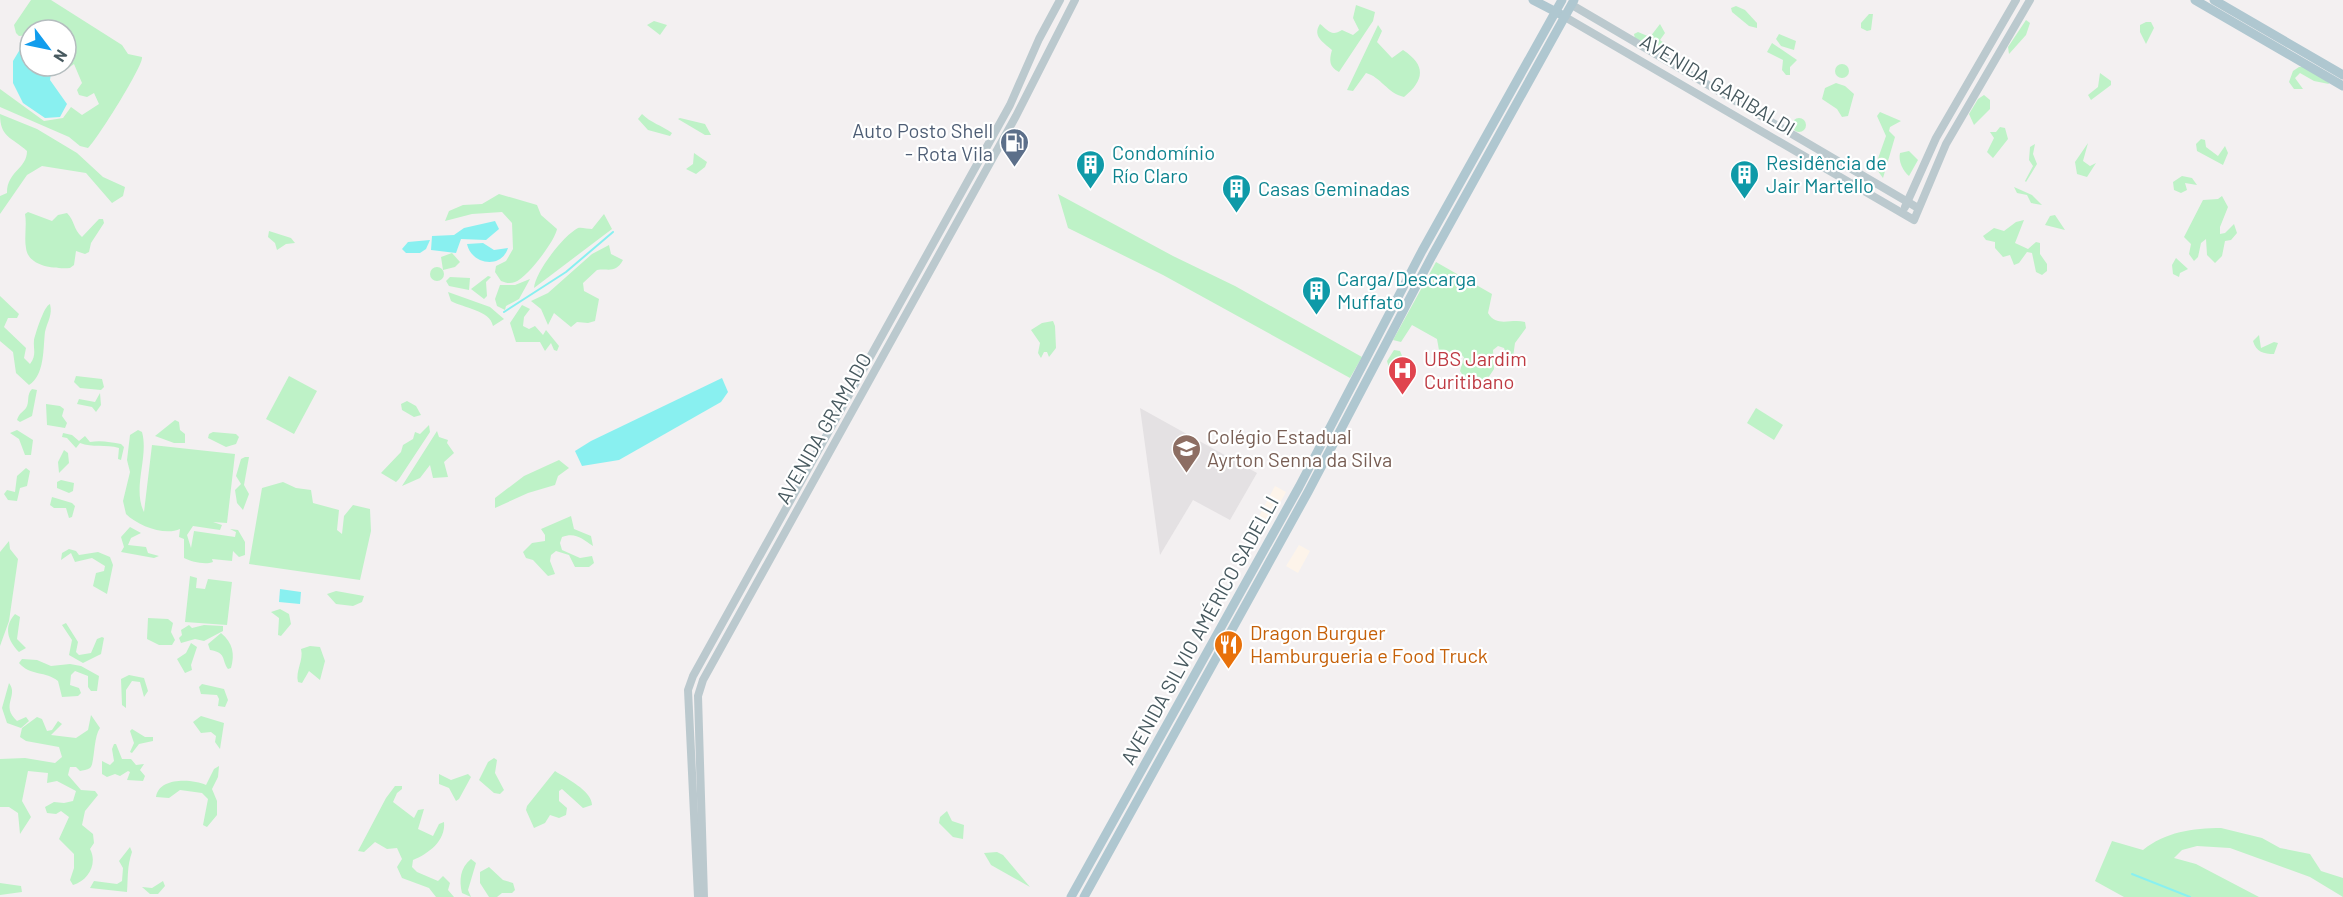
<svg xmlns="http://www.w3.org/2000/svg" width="2343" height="897" font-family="Barlow,sans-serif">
<rect width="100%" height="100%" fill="#f3f0f1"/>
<g fill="#fdf4ea">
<path d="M 1275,486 L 1286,492 L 1269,523 L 1258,518 Z"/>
<path d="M 1299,545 L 1310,551 L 1298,573 L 1286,566 Z"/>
</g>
<path fill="#e4e1e3" d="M 1140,408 L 1257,473 L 1230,520 L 1193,500 L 1160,555 Z"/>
<g fill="#bef2c7">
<path d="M 31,0 L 51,0 L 122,45 L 128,54 L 142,57 C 144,65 96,141 88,148 L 80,146 L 69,137 L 0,107 L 0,89 L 44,121 L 63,118 L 71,107 L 82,115 L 99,104 L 94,93 L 87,97 L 79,95 L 77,90 L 82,83 L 74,64 L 67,69 L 64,66 L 66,30 L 30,30 L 30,35 L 19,36 L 16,33 L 14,25 Z"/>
<path d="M 1356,5 L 1375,12 L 1373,21 L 1339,72 C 1329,67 1329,60 1332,50 C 1323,42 1312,36 1320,24 C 1328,30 1331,37 1342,30 L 1353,35 L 1359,30 L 1353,18 Z"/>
<path d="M 1736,6 L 1745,10 L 1757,23 L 1757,28 L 1749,26 L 1732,12 L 1731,8 Z"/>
<path d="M 1869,14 L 1873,14 L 1871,30 L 1867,31 L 1861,28 L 1861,23 Z"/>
<path d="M 2026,20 L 2030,23 L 2026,35 L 2009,54 L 2008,47 Z"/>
<path d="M 654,21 L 667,25 L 660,35 L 647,25 Z"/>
<path d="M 2146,22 L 2151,22 L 2154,28 L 2146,44 L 2140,32 L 2140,25 Z"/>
<path d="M 1660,24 L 1665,33 L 1660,40 L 1664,43 L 1665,52 L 1658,51 L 1635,39 L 1634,34 L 1638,32 L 1650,37 Z"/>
<path d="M 1378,25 L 1382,31 L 1377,42 L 1392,58 L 1403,50 C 1426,65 1425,80 1404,97 C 1387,93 1381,77 1366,73 L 1353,91 L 1347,90 Z"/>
<path d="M 1779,34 L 1796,41 L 1794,50 L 1781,46 L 1776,39 Z"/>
<path d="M 1772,43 L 1797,60 L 1790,67 L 1790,75 L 1786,75 L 1782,70 L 1783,60 L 1767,52 Z"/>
<circle cx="1842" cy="71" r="7"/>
<path d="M 2299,67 L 2304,67 L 2327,79 L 2329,84 L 2314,81 L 2300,73 L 2295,78 L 2303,89 L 2294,89 L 2289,82 L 2293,71 Z"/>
<path d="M 2100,73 L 2111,81 L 2111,85 L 2091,100 L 2088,95 L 2098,87 Z"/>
<path d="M 1836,83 L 1845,86 L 1854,94 L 1848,116 L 1842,117 L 1837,109 L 1822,99 L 1825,88 Z"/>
<path d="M 1984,95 L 1990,100 L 1990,109 L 1974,125 L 1969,114 L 1978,99 Z"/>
<path d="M 1880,112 L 1901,121 L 1890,127 L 1889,131 L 1895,137 L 1883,178 L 1875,167 L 1886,136 L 1877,116 Z"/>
<path d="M 0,114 L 37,129 L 77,153 L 103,177 L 125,187 L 123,196 L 112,203 L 86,173 L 42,166 L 27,175 L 0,214 L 0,196 L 7,193 C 7,171 27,169 27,151 C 12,137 0,138 0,114 Z"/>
<path d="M 642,114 C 651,123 661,125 672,133 L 670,136 L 648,130 L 638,119 Z"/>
<path d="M 680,118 L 705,124 L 711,135 L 705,135 L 678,119 Z"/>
<circle cx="1799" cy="125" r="7"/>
<path d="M 2000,127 L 2005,128 L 2008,139 L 1993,158 L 1987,152 L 1994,138 L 1990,132 L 1996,132 Z"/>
<path d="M 2201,139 L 2205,140 L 2206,147 L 2218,156 L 2225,146 L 2228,153 L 2223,165 L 2197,151 L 2196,144 Z"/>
<path d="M 2088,143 L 2083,161 L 2090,166 L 2096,163 L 2087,177 L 2077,174 L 2075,162 Z"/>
<path d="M 2035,144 L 2033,154 L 2037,164 L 2026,182 L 2025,181 L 2033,166 L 2029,160 L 2030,147 Z"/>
<path d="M 1909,151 L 1918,160 L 1909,176 C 1903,171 1898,161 1900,153 Z"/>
<path d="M 694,153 L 707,162 L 705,167 L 696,174 L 686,169 L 693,164 Z"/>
<path d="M 2182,176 L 2192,178 L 2197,185 L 2185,183 L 2187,190 L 2181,193 L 2174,190 L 2173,182 Z"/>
<path d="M 2014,187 L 2032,195 L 2042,205 L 2031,203 L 2027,195 L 2017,193 Z"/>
<path d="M 499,194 L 537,205 L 541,215 L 557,229 C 555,241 527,278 515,282 C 510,284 506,283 501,281 L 495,272 L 496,266 L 506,261 L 513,249 L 512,223 L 502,212 L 472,214 L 445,221 L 449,211 L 463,205 L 482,204 Z"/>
<path d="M 1058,194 L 1173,256 L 1235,286 L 1362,357 L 1350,378 L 1163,275 L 1068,228 Z"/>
<path d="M 2222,196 L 2228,207 L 2220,227 L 2220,234 L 2225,233 L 2234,224 L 2237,233 L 2231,240 L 2225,241 L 2222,256 L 2215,263 L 2207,255 L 2206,239 L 2201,243 L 2198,257 L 2194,261 L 2189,254 L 2191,244 L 2184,237 L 2203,200 L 2218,199 Z"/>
<path d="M 28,212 L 52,221 L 58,215 L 67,213 C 75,221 73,229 82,237 L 99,219 L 103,219 L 104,223 L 91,243 L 89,252 L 85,254 L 76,251 L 74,265 L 70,268 C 56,269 28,267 26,248 C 24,237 27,225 25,214 Z"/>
<path d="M 604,214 L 612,229 L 534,288 C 535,272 564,235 578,228 C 581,227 588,229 592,229 Z"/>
<path d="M 2055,215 L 2065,230 L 2045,225 L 2050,216 Z"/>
<path d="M 2024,220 L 2015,243 L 2028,249 L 2036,242 L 2040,243 L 2040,254 L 2047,264 L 2047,271 L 2042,275 L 2036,272 L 2032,253 L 2027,252 L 2019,263 L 2014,265 L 2010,255 L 2003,257 L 1995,248 L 1995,242 L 1986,240 L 1983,236 L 1994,228 L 2004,231 L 2016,222 Z"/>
<path d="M 269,231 L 291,238 L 295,243 L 286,244 L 277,250 L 275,243 L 268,237 Z"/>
<path d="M 609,245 L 611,254 L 623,260 C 615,274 609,268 597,270 L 583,283 L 584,291 L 599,299 L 595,321 L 588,323 L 577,322 L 571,327 L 554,313 L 548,325 L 541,309 L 531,301 L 548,293 L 592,254 Z"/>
<path d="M 452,253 L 460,262 L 455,267 L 443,270 L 441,257 Z"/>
<path d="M 2176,258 L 2188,269 L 2180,273 L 2179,277 L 2173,274 L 2172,265 Z"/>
<path d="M 1436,262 L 1492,294 L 1488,313 C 1497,328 1511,318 1525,322 L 1526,328 L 1515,343 L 1513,357 L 1508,360 L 1504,348 L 1498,346 L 1493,350 L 1494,369 L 1484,384 L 1464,377 L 1460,371 L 1464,357 L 1459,354 L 1454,362 L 1440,356 L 1437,339 L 1412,325 L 1401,342 L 1393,340 Z"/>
<circle cx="437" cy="274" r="7"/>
<path d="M 488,276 L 491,277 L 486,282 L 487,296 L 484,299 L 471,289 Z"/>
<path d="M 450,277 L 470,278 L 469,290 L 449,286 L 446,281 Z"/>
<path d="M 530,279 L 519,299 L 506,306 L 505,310 L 497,306 L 495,299 L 500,285 L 515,285 Z"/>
<path d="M 448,292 L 490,307 L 504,319 L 493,326 C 490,310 463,308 451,301 Z"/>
<path d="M 0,296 L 19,314 L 17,318 L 8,318 L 4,327 L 26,348 L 24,358 L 30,364 C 37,355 33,349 34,340 C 36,332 44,306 50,304 C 53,315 47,322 45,332 C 43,348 45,375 29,385 L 16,373 L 13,352 L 0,341 Z"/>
<path d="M 522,305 L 530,309 L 524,317 L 523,326 L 529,329 L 535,326 L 543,335 L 546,330 L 559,346 L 557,351 L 554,350 L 551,343 L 545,351 L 540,342 L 516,342 L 510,323 Z"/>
<path d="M 1053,321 L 1055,326 L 1056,348 L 1049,357 L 1047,352 L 1044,352 L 1041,358 L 1038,353 L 1040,343 L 1031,330 L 1042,323 Z"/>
<path d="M 2259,335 L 2261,348 L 2274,342 L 2278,343 L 2274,354 C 2264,354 2256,352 2253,341 Z"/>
<path d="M 1394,350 L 1400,351 L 1403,358 L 1415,366 L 1416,373 L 1407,377 L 1389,368 L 1387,361 Z"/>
<path d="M 76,376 L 102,379 L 104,387 L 101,390 L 80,388 L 74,382 Z"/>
<path d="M 289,376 L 317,391 L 294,434 L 266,419 Z"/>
<path d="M 32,389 L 37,390 L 32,416 L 20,422 L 17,420 C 19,413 22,413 26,408 C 30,402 26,395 32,389 Z"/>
<path d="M 100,393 L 101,405 L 96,412 L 92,407 L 77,404 L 79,399 L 95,402 Z"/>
<path d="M 407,401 L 416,406 L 421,415 L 414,417 L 402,410 L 401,404 Z"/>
<path d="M 46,404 L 60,406 L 64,409 L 62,416 L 67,423 L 65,428 L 47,425 Z"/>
<path d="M 1756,408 L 1783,425 L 1774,440 L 1747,423 Z"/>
<path d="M 175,420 L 179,422 L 180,430 L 185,434 L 185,443 L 174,443 L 155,436 Z"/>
<path d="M 429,425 L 430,432 L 399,479 L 396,482 L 381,473 L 401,452 L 403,445 L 413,439 L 415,432 L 420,434 Z"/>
<path d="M 17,430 L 33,440 L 31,455 L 25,455 L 19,439 L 10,433 Z"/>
<path d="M 138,430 L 142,432 C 149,457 132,488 144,512 L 152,445 L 235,454 L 227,523 L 213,522 L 222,525 L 220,530 L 193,526 L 187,535 L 191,548 L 194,531 L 235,537 L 236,532 L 230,529 L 238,530 L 245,542 L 245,555 L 239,557 L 233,551 L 232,561 L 212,559 L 213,562 C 205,565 192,562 184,558 L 184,539 L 179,537 L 180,529 C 165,536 138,526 126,514 L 123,501 L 130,472 L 127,460 L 130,435 Z"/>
<path d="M 437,431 L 439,437 L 448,440 L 447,443 L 454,453 L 444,462 L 448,477 L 433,478 L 430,465 L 420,478 L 402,486 Z"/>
<path d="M 213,432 L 236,434 L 239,437 L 236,444 L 226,447 L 208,438 L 209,434 Z"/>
<path d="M 63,433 L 72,435 L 79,441 L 85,436 L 90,442 C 100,440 111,442 121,444 L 124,447 L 121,460 L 118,459 L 119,448 C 106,444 92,448 80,443 L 76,448 L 67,438 L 62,437 Z"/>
<path d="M 64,450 L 68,453 L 69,463 L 59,473 L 58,462 Z"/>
<path d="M 245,457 L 249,457 L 244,485 L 249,494 L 243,510 L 237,503 L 235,490 L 241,484 L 236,476 L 241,459 Z"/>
<path d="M 559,460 L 569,468 L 558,476 L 555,485 L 528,493 L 495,508 L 495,498 L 524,476 Z"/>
<path d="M 26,468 L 30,471 L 27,486 L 20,488 L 17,501 L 8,500 L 4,494 L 7,490 L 15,492 L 17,476 Z"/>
<path d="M 61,480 L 74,483 L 73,491 L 69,493 L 57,488 L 57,482 Z"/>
<path d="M 283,482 L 296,488 L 311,490 L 313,503 L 339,510 L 337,530 L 342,534 L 344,516 L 353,505 L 370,509 L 371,531 L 360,580 L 249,564 L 262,488 Z"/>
<path d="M 52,497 L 72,503 L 75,506 L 72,517 L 69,518 L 66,508 L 54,508 L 50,505 Z"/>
<path d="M 571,516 L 574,529 L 591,536 L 593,546 C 582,539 576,532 562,537 L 560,543 L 562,550 L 580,558 L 592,556 L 594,563 L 589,567 L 575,567 L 569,555 L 556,551 L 551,555 L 550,561 L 555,574 L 548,576 L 533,560 L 526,558 L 523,552 L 532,543 L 545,541 L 545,535 L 541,529 Z"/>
<path d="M 130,527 L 141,533 L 131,538 L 128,545 L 146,547 L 148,553 L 159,556 L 154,558 L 121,552 L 124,547 L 121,537 Z"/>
<path d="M 9,541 L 10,549 L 18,559 L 9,621 L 0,646 L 0,552 Z"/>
<path d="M 69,549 L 76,551 L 79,555 L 98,552 L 110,557 L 113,565 L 107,594 L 93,586 L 96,573 L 104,571 L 105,566 L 92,558 L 75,562 L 71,553 L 61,560 L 62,553 Z"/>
<path d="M 190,576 L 197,578 L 196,588 L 205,589 L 208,579 L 232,582 L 227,625 L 185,622 Z"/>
<path d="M 336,591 L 364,596 L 362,602 L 353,606 L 336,604 L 327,594 Z"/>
<path d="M 280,609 L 289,614 L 291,624 L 281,636 L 278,635 L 279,618 L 271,612 Z"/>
<path d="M 15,614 L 20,617 L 17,639 L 26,648 L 19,652 C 8,641 3,627 15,614 Z"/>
<path d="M 148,618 L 168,619 L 173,623 L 171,632 L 175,640 L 172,645 L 159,645 L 147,639 Z"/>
<path d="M 66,623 L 78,642 L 76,652 L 79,655 L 91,653 L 97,639 L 102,637 L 104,638 L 101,654 L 83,663 L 69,655 L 72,640 L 62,625 Z"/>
<path d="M 189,625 L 192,628 L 204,625 L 223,626 L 223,631 L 204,641 L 195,639 L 181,643 L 179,638 L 182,635 L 181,630 Z"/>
<path d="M 221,633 C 233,643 235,654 231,668 L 228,669 C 221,659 227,653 210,650 L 208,644 Z"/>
<path d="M 191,643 L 197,647 L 191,665 L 192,670 L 185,673 L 177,659 L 186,653 Z"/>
<path d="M 310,646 L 320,647 L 325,661 L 320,680 L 309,671 L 302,683 L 298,682 C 295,671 304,660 301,649 Z"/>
<path d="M 22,659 L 37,660 L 51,666 L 70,664 L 81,666 L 99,676 L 97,691 L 91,691 L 88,687 L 88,676 L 75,671 L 71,675 L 70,685 L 79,688 L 81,693 L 78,696 L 62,697 L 58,681 C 46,671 30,676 19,663 Z"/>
<path d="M 129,675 L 144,678 L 148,691 L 144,697 L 140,682 L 132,681 L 126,690 L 126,708 L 122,705 L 121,679 Z"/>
<path d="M 9,683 C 19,696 0,705 17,721 L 26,717 L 29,721 L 21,728 L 7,723 L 2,708 Z"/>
<path d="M 202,684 L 224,689 L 228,700 L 225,707 L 218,706 L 219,699 L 217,695 L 201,694 L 199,687 Z"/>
<path d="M 91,715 L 100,728 C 93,738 95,764 90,768 C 87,770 83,770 80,771 L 76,767 L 70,767 L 68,775 L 81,790 L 95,791 L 98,795 L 85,811 L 82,825 L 93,834 L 94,843 L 90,849 C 98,864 88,881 73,885 L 70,880 L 74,868 L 74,854 L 59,839 L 69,817 L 61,811 L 56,814 L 47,813 L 45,807 L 54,802 L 64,803 L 73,801 L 76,791 L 57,781 L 47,783 L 48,773 L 28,771 L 22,801 L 31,817 L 20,834 L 18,813 L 9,807 L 0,807 L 0,759 L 25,758 L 55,763 L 62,757 L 59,747 L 26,741 L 20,737 L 22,728 L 37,717 L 42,719 L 47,731 L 52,730 L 58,721 L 62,724 L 51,735 L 76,738 L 88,730 Z"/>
<path d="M 201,716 L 224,723 L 220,749 L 215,742 L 216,736 L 211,732 L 201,733 L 193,722 Z"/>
<path d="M 132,729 L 145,737 L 153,737 L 153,741 L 139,744 L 132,753 L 130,752 L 134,743 L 130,731 Z"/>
<path d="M 114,744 L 116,744 L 122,759 L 131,759 L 136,765 L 144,764 L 140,770 L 145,776 L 143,781 L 127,780 L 130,772 L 128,771 L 120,776 L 115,774 L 107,777 L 102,774 L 102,761 L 110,765 L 114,761 L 112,749 Z"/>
<path d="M 494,758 L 497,760 L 495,773 L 504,790 L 500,794 L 494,793 L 479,780 L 488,762 Z"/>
<path d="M 219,766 L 218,777 L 212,789 L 217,801 L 217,815 L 207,827 L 203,825 L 208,799 L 202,793 L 180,790 L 169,798 L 156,797 C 159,777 192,779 206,785 L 214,769 Z"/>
<path d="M 555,771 C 566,778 592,791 592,805 L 583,808 L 562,789 L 559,791 L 559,801 L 567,808 L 566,815 L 559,818 L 550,815 L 545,823 L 534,828 L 526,810 L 527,806 Z"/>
<path d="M 439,774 L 451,780 L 468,774 L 471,777 L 459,799 L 456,801 L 449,788 L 439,784 Z"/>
<path d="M 395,786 L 402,786 L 402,789 L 397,793 L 393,802 L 414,818 L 418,810 L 424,809 L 418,829 L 433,836 L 439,824 L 444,822 C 446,841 428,854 413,860 L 412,867 L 417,872 L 438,881 L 443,876 L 450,883 L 448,890 L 454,897 L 436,897 L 429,888 L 402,878 L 397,867 L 402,859 L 397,848 L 387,849 L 375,842 L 364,852 L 358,851 L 386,798 Z"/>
<path d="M 947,811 L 952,821 L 964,825 L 963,839 L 953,837 L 939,823 L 940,817 Z"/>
<path d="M 2221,828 L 2262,838 L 2280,848 L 2310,854 L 2321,871 L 2343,878 L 2343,897 L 2310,877 L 2230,848 L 2197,846 L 2182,850 L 2174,858 L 2196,864 L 2259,897 L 2124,897 L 2095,881 L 2112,841 L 2143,850 C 2165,832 2193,828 2221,828 Z"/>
<path d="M 130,847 L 132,852 C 127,866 128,878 127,892 L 90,888 L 94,881 L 117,884 L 122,881 L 123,868 L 119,861 Z"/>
<path d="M 997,852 L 1003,855 L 1030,887 L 991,865 L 984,853 Z"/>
<path d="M 471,859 L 476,863 L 468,890 L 471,897 L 462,893 C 459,880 460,868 471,859 Z"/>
<path d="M 489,867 L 503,880 L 513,883 L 515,890 L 512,893 L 502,893 L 497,897 L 489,897 L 480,883 L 480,872 Z"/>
<path d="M 163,881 L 165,886 L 158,894 L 150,894 L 142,887 L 152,888 Z"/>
<path d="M 0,883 L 21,886 L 22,892 L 0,895 Z"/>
</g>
<g fill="#89f0f0">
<path d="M 25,41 L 30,41 L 30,66 L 52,66 L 50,80 L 67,104 L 60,117 L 45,118 L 23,103 L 13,83 L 13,61 Z"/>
<path d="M 495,221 L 499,229 L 486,240 L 461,239 L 456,253 L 431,250 L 432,236 L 454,235 L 464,228 Z"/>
<path d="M 430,240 L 426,249 L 420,253 L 406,253 L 402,249 L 408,242 Z"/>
<path d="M 483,243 L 494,250 L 508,248 C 501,270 471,264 467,244 Z"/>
<path d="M 722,378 L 728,392 L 721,402 L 619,460 L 582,466 L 575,451 L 591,441 Z"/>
<path d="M 280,589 L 301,592 L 300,604 L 279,602 Z"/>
</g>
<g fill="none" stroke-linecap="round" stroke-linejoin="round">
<g stroke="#89f0f0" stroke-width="2">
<path d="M 504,312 L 566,272 L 613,232"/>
<path d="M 2132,874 L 2190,897"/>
</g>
<g stroke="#bbc9ce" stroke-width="8">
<path d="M 1572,5 L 1918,208"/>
<path d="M 1565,17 L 1914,220 L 1946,144 L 2030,0"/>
<path d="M 1905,207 L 1936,138 L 2016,0"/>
<path d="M 698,897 L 688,690 L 693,676 L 1010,105 L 1039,39 L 1060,0"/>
<path d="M 704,897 L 698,696 L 703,680 L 1016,116 L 1075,0"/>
</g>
<g stroke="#afc7d0" stroke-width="9">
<path d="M 1533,0 L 1560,14"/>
<path d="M 2195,0 L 2343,86"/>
<path d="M 2214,0 L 2343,75"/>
<path d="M 1071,897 L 1299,487 L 1422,251 L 1562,0"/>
<path d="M 1084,897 L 1308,492 L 1432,256 L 1574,0"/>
</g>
</g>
<defs>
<symbol id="fuel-pin" viewBox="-11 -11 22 30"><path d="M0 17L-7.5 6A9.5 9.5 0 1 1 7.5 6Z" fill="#5c6f8a" stroke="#fff"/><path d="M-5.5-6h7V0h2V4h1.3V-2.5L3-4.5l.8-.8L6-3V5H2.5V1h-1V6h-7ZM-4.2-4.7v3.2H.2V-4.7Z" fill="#fff"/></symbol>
<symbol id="building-pin" viewBox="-11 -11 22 30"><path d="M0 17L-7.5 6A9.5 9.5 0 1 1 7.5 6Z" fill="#0f9aa8" stroke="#fff"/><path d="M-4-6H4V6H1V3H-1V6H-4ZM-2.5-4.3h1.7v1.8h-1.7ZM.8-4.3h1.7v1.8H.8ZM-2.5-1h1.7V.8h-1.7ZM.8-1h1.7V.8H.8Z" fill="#fff"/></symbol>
<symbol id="hospital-pin" viewBox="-11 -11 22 30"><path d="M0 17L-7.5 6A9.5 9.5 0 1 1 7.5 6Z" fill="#e0444e" stroke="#fff"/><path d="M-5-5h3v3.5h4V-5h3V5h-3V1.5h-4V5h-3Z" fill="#fff"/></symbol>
<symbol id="school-pin" viewBox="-11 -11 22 30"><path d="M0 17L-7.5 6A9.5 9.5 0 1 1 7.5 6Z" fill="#8d6e63" stroke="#fff"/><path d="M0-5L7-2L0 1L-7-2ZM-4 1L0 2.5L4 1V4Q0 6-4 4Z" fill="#fff"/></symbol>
<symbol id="restaurant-pin" viewBox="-11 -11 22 30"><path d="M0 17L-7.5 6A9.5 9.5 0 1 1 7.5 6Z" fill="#e8710a" stroke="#fff"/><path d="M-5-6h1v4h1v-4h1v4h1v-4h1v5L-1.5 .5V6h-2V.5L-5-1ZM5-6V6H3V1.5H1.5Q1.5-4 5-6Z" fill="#fff"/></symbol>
</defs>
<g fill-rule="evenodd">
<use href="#fuel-pin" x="998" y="126" width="33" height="45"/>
<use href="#building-pin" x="1074" y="148" width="33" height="45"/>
<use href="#building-pin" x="1728" y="158" width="33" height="45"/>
<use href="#building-pin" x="1220" y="172" width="33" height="45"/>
<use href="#building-pin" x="1300" y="274" width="33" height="45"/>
<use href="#hospital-pin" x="1386" y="354" width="33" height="45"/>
<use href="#school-pin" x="1170" y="432" width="33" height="45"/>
<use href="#restaurant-pin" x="1212" y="628" width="33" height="45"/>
</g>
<g text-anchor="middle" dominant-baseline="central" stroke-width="4.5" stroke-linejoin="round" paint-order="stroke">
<g font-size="20" fill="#47595f" stroke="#fff">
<text transform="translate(1718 84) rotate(31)">AVENIDA GARIBALDI</text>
<text transform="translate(823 428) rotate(-60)">AVENIDA GRAMADO</text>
<text transform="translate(1199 630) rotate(-61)">AVENIDA SILVIO AMÉRICO SADELLI</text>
</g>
<g font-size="20" fill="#4e5e75" stroke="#fff" text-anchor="end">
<text x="993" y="130">Auto Posto Shell<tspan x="993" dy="23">- Rota Vila</tspan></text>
</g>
<g font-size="20" fill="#0d838f" stroke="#fff" text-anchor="start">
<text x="1112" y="152">Condomínio<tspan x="1112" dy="23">Río Claro</tspan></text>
<text x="1766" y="162">Residência de<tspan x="1766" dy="23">Jair Martello</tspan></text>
<text x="1258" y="188">Casas Geminadas</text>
<text x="1337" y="278">Carga/Descarga<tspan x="1337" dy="23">Muffato</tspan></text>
</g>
<g font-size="20" fill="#be3a42" stroke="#fff" text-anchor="start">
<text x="1424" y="358">UBS Jardim<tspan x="1424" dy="23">Curitibano</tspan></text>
</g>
<g font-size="20" fill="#785e54" stroke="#fff" text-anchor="start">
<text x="1207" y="436">Colégio Estadual<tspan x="1207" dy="23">Ayrton Senna da Silva</tspan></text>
</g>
<g font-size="20" fill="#c56008" stroke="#fff" text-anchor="start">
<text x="1250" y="632">Dragon Burguer<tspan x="1250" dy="23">Hamburgueria e Food Truck</tspan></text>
</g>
</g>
<g transform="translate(48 48) rotate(122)"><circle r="28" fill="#ffffff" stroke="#b5bdbf" stroke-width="1.5"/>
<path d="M0-4.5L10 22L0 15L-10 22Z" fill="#119ded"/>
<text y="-9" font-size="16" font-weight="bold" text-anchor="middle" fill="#47595f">N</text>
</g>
</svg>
